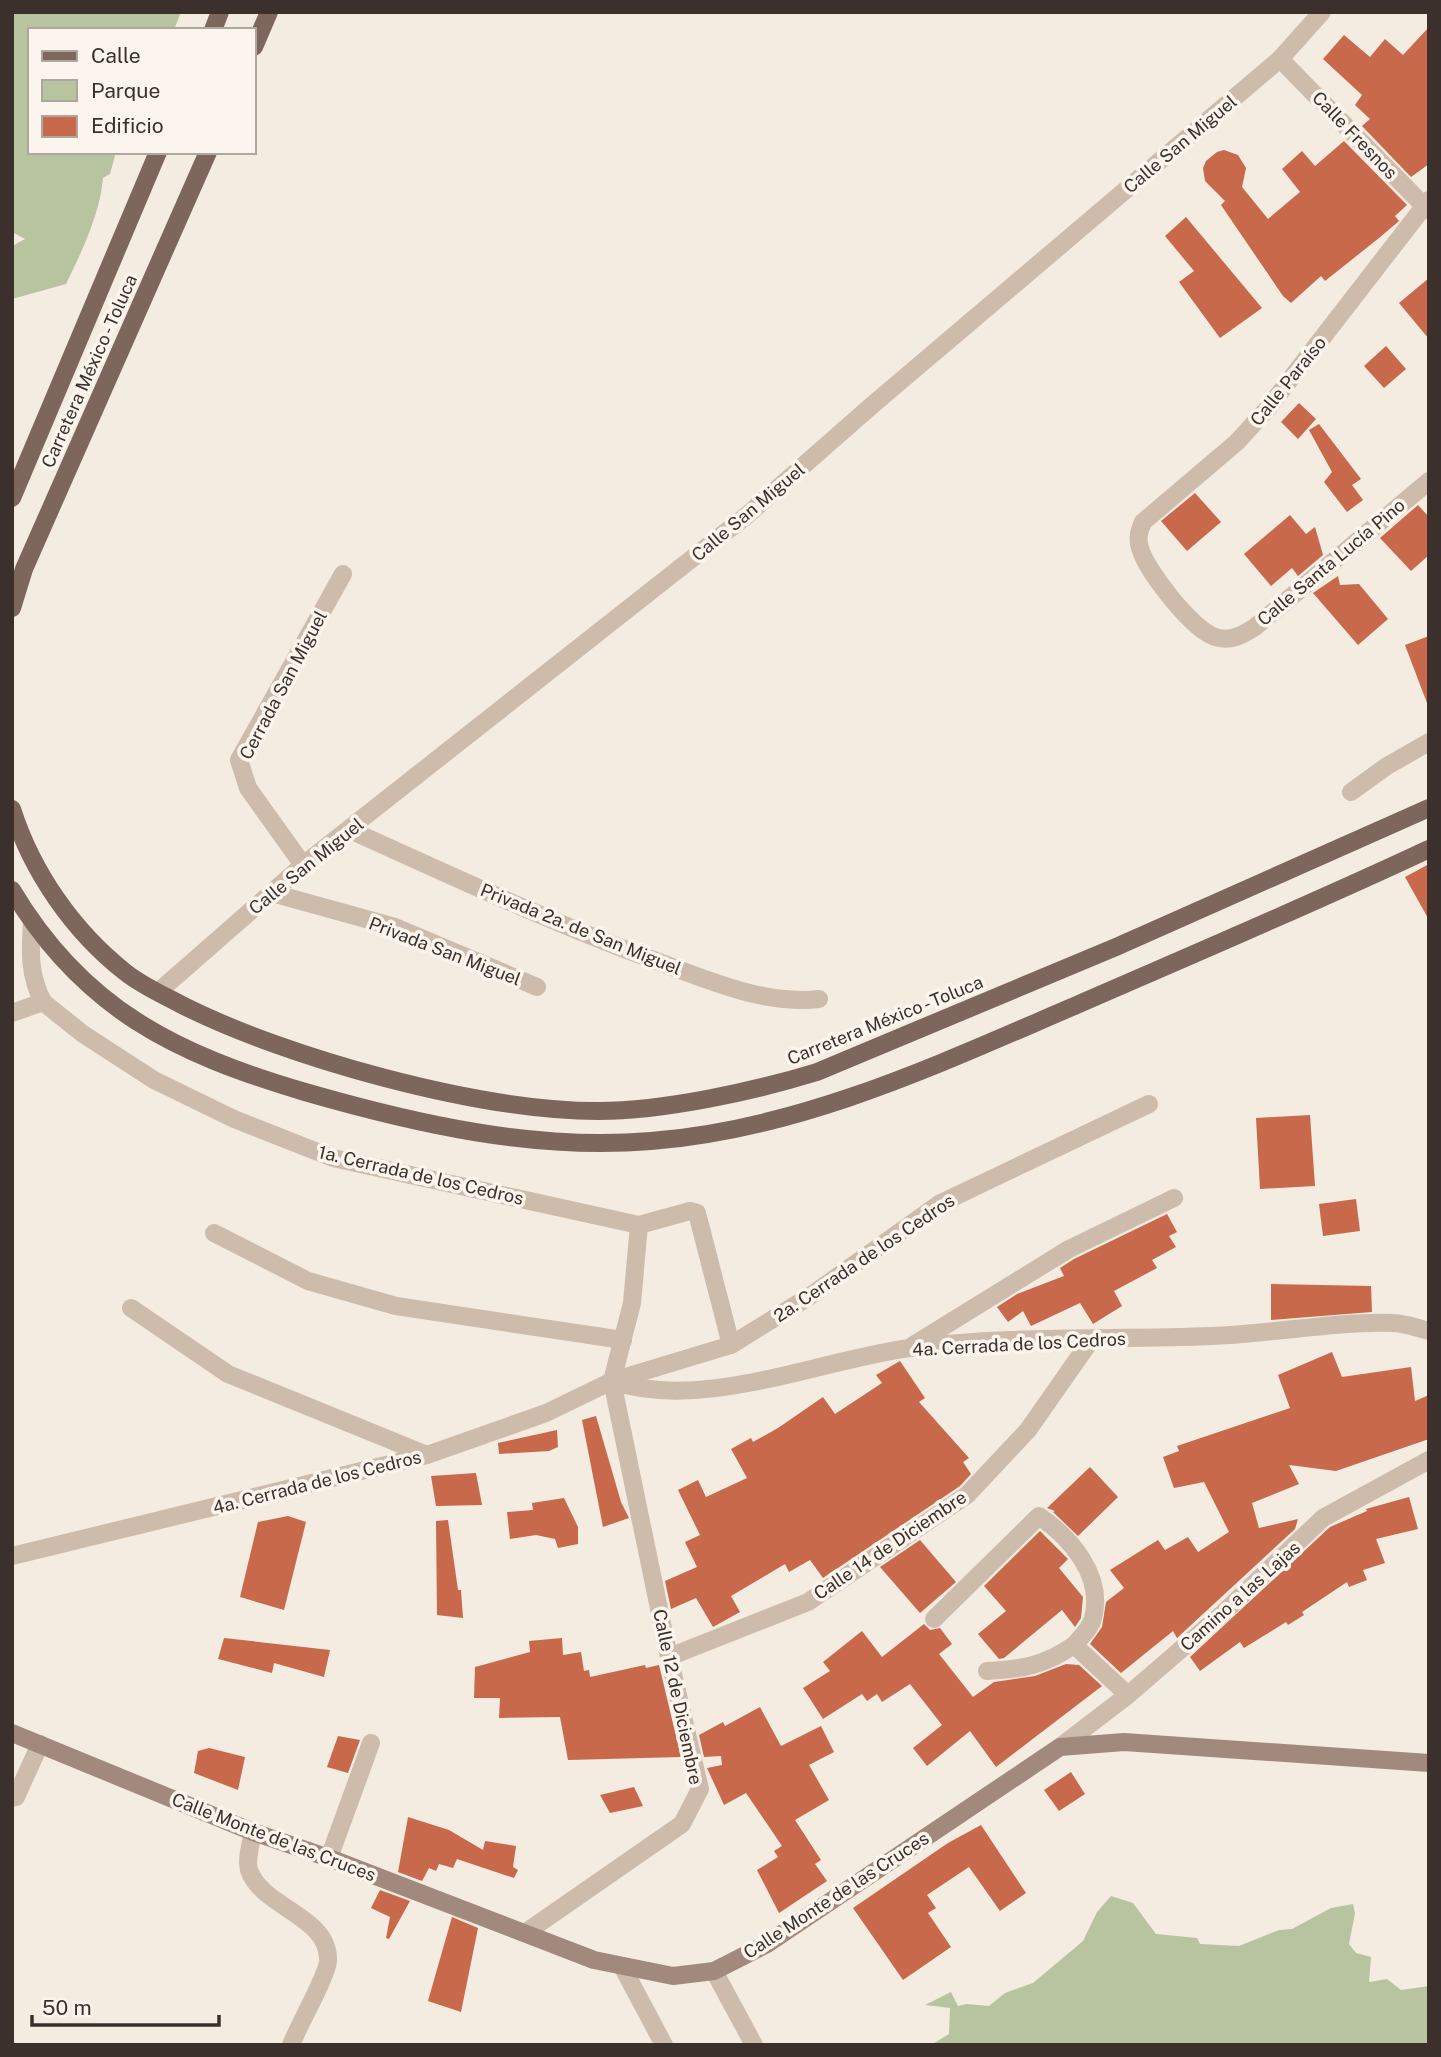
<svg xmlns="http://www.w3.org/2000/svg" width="1441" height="2057" font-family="'Public Sans',sans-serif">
<rect width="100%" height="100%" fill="#f4ebe1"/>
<g fill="#b8c4a0">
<path d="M 12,12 L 181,12 L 174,30 L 30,30 L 30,152 L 116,152 L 110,174 L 103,178 C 100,214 82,251 66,284 L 12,299 L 12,246 L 25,239 L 12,232 Z"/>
<path d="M 1111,1896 L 1133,1903 L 1156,1934 L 1197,1938 L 1200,1944 L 1239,1946 L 1279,1930 L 1292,1929 L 1331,1908 L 1353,1904 L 1355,1913 L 1349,1944 L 1356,1953 L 1371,1957 L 1369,1982 L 1387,1979 L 1401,1990 L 1429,1986 L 1429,2045 L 931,2045 L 949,2034 L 950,2008 L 925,2005 L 951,1992 L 958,2006 L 967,2004 L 989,2006 L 1005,1993 L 1033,1983 L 1083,1941 L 1097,1912 Z"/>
</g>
<g fill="#c8694b">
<path d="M 1429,27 L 1429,164 L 1411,177 L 1362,126 L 1370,119 L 1355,105 L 1362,95 L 1323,59 L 1344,35 L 1370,57 L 1385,39 L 1403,55 Z"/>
<path d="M 1344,141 L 1407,205 L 1395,216 L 1399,221 L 1379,238 L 1325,281 L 1321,276 L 1291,303 L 1283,296 L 1221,205 L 1225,201 L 1205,181 L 1203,168 L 1206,161 L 1217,152 L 1224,150 L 1238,155 L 1246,168 L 1242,187 L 1268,219 L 1300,192 L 1282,169 L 1302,151 L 1315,166 Z"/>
<path d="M 1186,217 L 1262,308 L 1220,338 L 1179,282 L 1194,271 L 1165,236 Z"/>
<path d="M 1429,278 L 1429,339 L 1399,303 Z"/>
<path d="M 1386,346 L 1406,369 L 1384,388 L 1364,366 Z"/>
<path d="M 1299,403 L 1316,419 L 1298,439 L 1281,422 Z"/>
<path d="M 1319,424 L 1361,479 L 1352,485 L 1363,500 L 1347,512 L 1324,482 L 1332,472 L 1309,430 Z"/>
<path d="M 1195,493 L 1221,522 L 1187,551 L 1161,521 Z"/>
<path d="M 1418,505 L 1429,517 L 1429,555 L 1411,571 L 1380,538 Z"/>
<path d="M 1290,515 L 1306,534 L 1315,527 L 1323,555 L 1298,576 L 1292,568 L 1271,586 L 1244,554 Z"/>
<path d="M 1338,576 L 1340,585 L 1359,584 L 1388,619 L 1358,645 L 1313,593 Z"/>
<path d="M 1429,636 L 1429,702 L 1427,703 L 1405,645 Z"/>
<path d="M 1429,864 L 1429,920 L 1405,877 Z"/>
<path d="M 1310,1115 L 1315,1186 L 1260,1189 L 1256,1118 Z"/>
<path d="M 1356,1199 L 1360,1231 L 1323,1236 L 1319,1204 Z"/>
<path d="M 1167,1214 L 1177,1232 L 1169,1236 L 1176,1247 L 1152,1260 L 1157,1268 L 1114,1291 L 1122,1306 L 1093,1324 L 1080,1303 L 1031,1326 L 1023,1311 L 1008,1322 L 997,1307 L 1017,1294 L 1064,1276 L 1060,1268 L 1074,1259 Z"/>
<path d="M 1271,1284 L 1371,1286 L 1372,1312 L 1271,1320 Z"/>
<path d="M 1332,1352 L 1342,1377 L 1411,1367 L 1415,1401 L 1429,1395 L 1429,1439 L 1336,1471 L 1289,1465 L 1299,1484 L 1252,1503 L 1259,1528 L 1298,1519 L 1295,1529 L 1177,1638 L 1173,1631 L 1121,1673 L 1090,1644 L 1102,1627 L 1106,1602 L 1124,1588 L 1110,1570 L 1158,1540 L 1165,1550 L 1188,1537 L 1198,1552 L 1229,1532 L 1204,1482 L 1174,1488 L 1163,1457 L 1179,1451 L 1177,1446 L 1290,1408 L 1278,1375 Z"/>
<path d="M 900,1361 L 925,1398 L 919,1402 L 969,1458 L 963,1462 L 971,1474 L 960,1486 L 823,1578 L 810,1560 L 789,1572 L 785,1564 L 731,1596 L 740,1612 L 713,1627 L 696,1598 L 671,1609 L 665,1581 L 697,1567 L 685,1542 L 700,1535 L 678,1490 L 698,1480 L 706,1497 L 747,1478 L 731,1449 L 751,1438 L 753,1442 L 778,1428 L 823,1397 L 835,1414 L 882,1383 L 876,1375 Z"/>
<path d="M 596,1416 L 621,1502 L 629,1518 L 603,1527 L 582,1420 Z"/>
<path d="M 557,1430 L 558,1447 L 549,1451 L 499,1454 L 498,1443 Z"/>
<path d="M 1090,1467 L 1118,1497 L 1078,1536 L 1053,1512 L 1055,1511 L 1047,1508 Z"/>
<path d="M 476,1473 L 482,1505 L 436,1506 L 431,1476 Z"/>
<path d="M 1409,1497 L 1418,1529 L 1376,1539 L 1385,1563 L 1363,1570 L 1367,1580 L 1349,1587 L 1347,1582 L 1302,1612 L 1304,1615 L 1288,1625 L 1286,1622 L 1244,1648 L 1240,1642 L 1200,1671 L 1190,1657 L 1330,1527 L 1367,1511 L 1366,1509 Z"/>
<path d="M 564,1498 L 578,1527 L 578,1544 L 558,1548 L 555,1539 L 536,1535 L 510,1539 L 507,1512 L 533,1510 L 532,1503 Z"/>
<path d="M 288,1516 L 306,1522 L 284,1610 L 240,1597 L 258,1522 Z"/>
<path d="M 448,1520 L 458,1590 L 461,1590 L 463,1618 L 437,1615 L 436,1521 Z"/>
<path d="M 1040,1531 L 1068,1559 L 1059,1568 L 1083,1597 L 1081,1618 L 1075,1627 L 1062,1610 L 1004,1658 L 999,1659 L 978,1634 L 1006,1611 L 984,1586 Z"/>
<path d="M 920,1540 L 956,1582 L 920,1613 L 880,1567 Z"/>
<path d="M 924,1624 L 930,1630 L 940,1628 L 952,1644 L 939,1654 L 973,1697 L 994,1682 L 1035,1676 L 1066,1664 L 1079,1665 L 1102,1686 L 996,1767 L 970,1731 L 927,1766 L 913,1748 L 942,1725 L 910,1684 L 882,1702 L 877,1694 L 867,1701 L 862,1694 L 823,1719 L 803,1688 L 830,1671 L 823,1662 L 862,1631 L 882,1657 Z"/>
<path d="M 224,1638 L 330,1650 L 324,1677 L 274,1663 L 272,1673 L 218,1659 Z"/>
<path d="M 562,1638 L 563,1655 L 581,1652 L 584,1671 L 589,1670 L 590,1677 L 645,1665 L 646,1668 L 659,1665 L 681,1757 L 568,1760 L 560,1717 L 499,1718 L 500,1698 L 474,1698 L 475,1667 L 530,1652 L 529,1641 Z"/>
<path d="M 760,1707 L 781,1746 L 821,1726 L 834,1752 L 809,1765 L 829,1800 L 795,1820 L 821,1860 L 815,1864 L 827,1881 L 779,1913 L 757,1870 L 778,1857 L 774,1851 L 782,1846 L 746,1793 L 724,1805 L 707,1768 L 722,1765 L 721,1756 L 704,1757 L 699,1735 L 723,1722 L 725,1726 Z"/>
<path d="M 338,1736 L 360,1740 L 348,1773 L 327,1767 Z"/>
<path d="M 209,1748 L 245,1757 L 238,1790 L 194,1773 L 198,1751 Z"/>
<path d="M 1071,1772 L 1085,1794 L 1059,1811 L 1044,1790 Z"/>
<path d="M 634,1787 L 643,1806 L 610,1813 L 600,1795 Z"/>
<path d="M 408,1817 L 449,1830 L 483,1850 L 485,1841 L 516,1846 L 513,1867 L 518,1870 L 514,1878 L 457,1859 L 453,1868 L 439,1864 L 436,1871 L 429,1868 L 422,1881 L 398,1872 Z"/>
<path d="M 981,1825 L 1026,1893 L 1000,1911 L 969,1867 L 927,1895 L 936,1908 L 928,1913 L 951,1947 L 903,1980 L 853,1908 L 948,1843 Z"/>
<path d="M 380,1890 L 410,1901 L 389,1939 L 386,1938 L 390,1917 L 371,1908 Z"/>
<path d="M 452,1917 L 478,1928 L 461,2012 L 428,2001 Z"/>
</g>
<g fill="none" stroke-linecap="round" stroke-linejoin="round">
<g stroke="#cdbbac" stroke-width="18">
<path d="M 1280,59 L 1429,211"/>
<path d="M 1429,200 L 1268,408 L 1237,442 L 1143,522 C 1139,531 1137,538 1140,548 C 1147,572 1192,629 1215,637 C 1230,642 1243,635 1255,627 L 1429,481"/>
<path d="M 1351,792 L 1387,766 L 1429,742"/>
<path d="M 350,830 C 452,876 554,924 659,962 C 710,981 765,1005 819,999"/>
<path d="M 303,865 L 248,788 L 239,760 L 343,574"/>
<path d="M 272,893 L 395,927 L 537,987"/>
<path d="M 158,992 L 303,865 L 746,516 L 870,407 L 1280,59 L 1322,12"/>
<path d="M 43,1002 L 83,1034 L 154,1080 L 234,1119 L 333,1158 L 639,1225 L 690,1211 L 697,1213 L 731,1345"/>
<path d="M 12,1013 L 43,1002 C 29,975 30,952 32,923"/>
<path d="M 214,1233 L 308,1281 L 396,1306 L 623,1340"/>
<path d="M 131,1308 L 228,1374 L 427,1455"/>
<path d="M 912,1346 L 1069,1249 L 1174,1198"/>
<path d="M 612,1381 C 702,1412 819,1360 910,1348 C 1009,1335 1112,1340 1212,1336 C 1271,1334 1335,1321 1393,1323 C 1404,1323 1417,1328 1429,1331"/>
<path d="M 12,1556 L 427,1455 L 546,1413 L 612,1381 L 731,1345 L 810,1296 L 939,1204 L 1149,1104"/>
<path d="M 934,1619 L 1039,1516 C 1071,1538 1104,1576 1093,1618 C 1091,1628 1080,1638 1074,1645"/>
<path d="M 669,1657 L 808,1602 L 967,1495 L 1028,1430 L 1091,1340"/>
<path d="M 987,1671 C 1022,1669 1044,1666 1074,1645 L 1128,1695"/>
<path d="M 1060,1747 L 1128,1695 L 1222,1614 L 1323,1518 L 1429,1460"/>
<path d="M 12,1798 L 16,1797 L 40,1744"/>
<path d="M 253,1832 C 251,1843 246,1859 249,1870 C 262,1908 330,1916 328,1961 C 327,1976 298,2026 291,2045"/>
<path d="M 329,1858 L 371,1743"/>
<path d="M 525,1933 L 682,1824 L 700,1789 L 669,1657 L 612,1381 L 632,1303 L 639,1225"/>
<path d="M 623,1968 L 664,2045"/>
<path d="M 714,1971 L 754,2045"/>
</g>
<path stroke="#a18a7d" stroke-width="18" d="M 12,1733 L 253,1832 L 329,1858 L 594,1960 L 673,1976 L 714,1971 L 767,1944 L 1060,1747 L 1124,1742 L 1429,1763"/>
<g stroke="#7d675c" stroke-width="18">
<path d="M 213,30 L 220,12"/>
<path d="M 254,47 L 269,12"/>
<path d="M 12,498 L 158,152"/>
<path d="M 12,608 L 24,569 L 208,152"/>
<path d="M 12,809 C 32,872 73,931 125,972 C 141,985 161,994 180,1004 C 286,1058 479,1111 598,1111 C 664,1111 755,1091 817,1072 L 1116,947 L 1429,808"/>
<path d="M 12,890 C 83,1009 176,1054 305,1092 C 416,1124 535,1151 651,1141 C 803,1129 941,1063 1079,1004 C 1196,953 1314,903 1429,849"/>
</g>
</g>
<g text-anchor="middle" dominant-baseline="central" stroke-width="7" stroke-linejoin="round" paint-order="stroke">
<g font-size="18" fill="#3b302b" stroke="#fbf5ee">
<text transform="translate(1355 135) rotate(46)">Calle Fresnos</text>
<text transform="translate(1180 144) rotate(-40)">Calle San Miguel</text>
<text transform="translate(89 371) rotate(-66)">Carretera México - Toluca</text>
<text transform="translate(1288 381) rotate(-51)">Calle Paraíso</text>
<text transform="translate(748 512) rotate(-40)">Calle San Miguel</text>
<text transform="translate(1331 562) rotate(-40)">Calle Santa Lucía Pino</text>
<text transform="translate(283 685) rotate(-62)">Cerrada San Miguel</text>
<text transform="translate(306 866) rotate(-39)">Calle San Miguel</text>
<text transform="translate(581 929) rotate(22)">Privada 2a. de San Miguel</text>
<text transform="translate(445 951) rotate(21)">Privada San Miguel</text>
<text transform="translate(885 1020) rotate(-22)">Carretera México - Toluca</text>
<text transform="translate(421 1175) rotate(13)">1a. Cerrada de los Cedros</text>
<text transform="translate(864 1258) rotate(-34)">2a. Cerrada de los Cedros</text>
<text transform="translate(1019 1344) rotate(-3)">4a. Cerrada de los Cedros</text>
<text transform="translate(317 1482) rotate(-14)">4a. Cerrada de los Cedros</text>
<text transform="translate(890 1545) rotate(-34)">Calle 14 de Diciembre</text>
<text transform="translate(1240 1596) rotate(-42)">Camino a las Lajas</text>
<text transform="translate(678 1697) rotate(78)">Calle 12 de Diciembre</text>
<text transform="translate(274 1837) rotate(21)">Calle Monte de las Cruces</text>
<text transform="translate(836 1895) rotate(-33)">Calle Monte de las Cruces</text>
</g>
</g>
<rect width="1441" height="2057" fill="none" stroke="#3b302b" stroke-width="28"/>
<rect x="28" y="28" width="228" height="126" fill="#fbf5ee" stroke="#aea6a0" stroke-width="2"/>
<rect x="42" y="51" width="35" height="10" fill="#7d675c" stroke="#aea6a0" stroke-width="2"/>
<text x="91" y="63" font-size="21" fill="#3b302b">Calle</text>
<rect x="42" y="80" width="35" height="21" fill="#b8c4a0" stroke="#aea6a0" stroke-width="2"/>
<text x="91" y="98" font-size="21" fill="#3b302b">Parque</text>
<rect x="42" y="116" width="35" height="21" fill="#c8694b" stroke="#aea6a0" stroke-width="2"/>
<text x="91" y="133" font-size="21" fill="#3b302b">Edificio</text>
<path d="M32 2015v10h187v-10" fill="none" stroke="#3b302b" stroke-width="3.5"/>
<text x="42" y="2015" font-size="21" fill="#3b302b" stroke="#fbf5ee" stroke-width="5" paint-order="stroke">50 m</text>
</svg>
